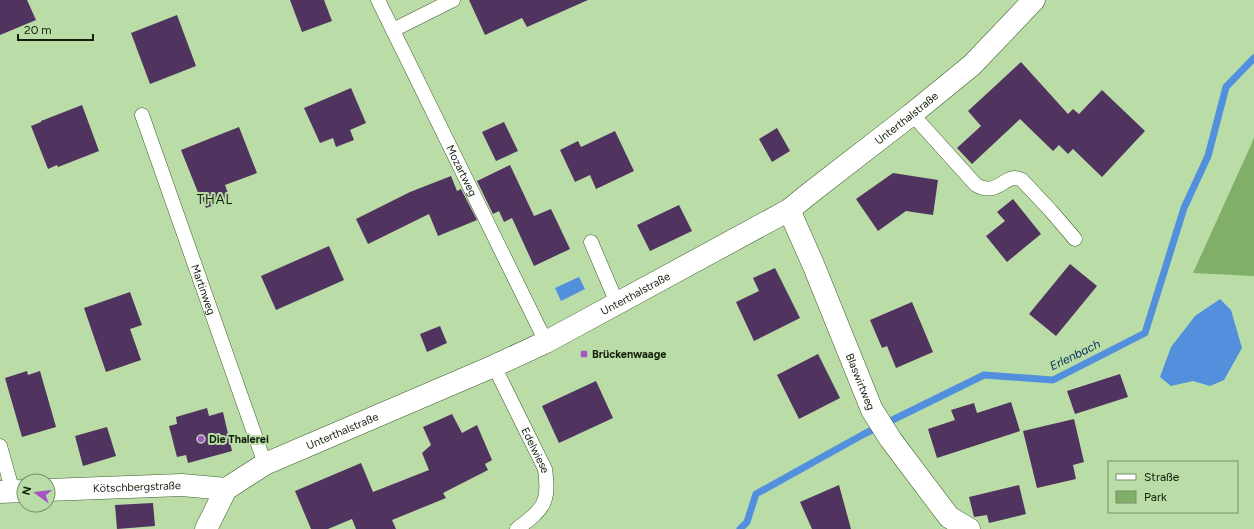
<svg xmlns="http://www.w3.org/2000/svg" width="1254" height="529" font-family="Figtree,sans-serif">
<rect width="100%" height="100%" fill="#badda7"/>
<path fill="#81af67" d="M 1254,137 L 1254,276 L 1193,273 L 1251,145 Z"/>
<g fill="#5290de">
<path d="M 579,277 L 585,289 L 561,301 L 555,288 Z"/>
<path d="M 1220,299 L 1231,310 L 1242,348 L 1224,380 L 1210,386 L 1193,381 L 1171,386 L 1160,377 L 1171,347 L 1195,316 Z"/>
</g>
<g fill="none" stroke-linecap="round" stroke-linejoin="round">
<path stroke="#5290de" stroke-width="7" d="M 740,529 L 747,522 L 756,494 L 864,434 L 984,375 L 1053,380 L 1145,333 L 1184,208 L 1208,156 L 1226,87 L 1254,58"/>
</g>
<g fill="#51335f">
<path d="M 0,0 L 27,0 L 36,20 L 0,35 Z"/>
<path d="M 290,0 L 324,0 L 332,21 L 302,32 Z"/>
<path d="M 469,0 L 588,0 L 527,27 L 522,18 L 485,35 Z"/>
<path d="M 177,15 L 196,66 L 150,84 L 131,33 Z"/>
<path d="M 1021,62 L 1068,114 L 1073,109 L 1079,114 L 1102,90 L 1145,131 L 1102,177 L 1073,149 L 1068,154 L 1059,145 L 1053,151 L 1020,119 L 972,164 L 957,148 L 981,126 L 968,111 Z"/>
<path d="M 351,88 L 366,123 L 350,130 L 354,140 L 336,147 L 333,138 L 320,143 L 304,108 Z"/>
<path d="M 82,105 L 99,151 L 58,167 L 57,165 L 48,169 L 31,126 L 41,122 L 41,121 Z"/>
<path d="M 504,122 L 518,151 L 496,161 L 482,132 Z"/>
<path d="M 239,127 L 257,173 L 225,185 L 230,199 L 206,208 L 201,195 L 199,195 L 181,150 Z"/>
<path d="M 777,128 L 790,151 L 772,162 L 759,139 Z"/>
<path d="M 615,131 L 634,171 L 596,189 L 590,175 L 575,182 L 560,150 L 578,141 L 581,147 Z"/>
<path d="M 510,165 L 534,216 L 551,209 L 570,249 L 534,266 L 512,218 L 504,222 L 499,211 L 493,214 L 477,181 Z"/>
<path d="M 893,173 L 938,180 L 933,215 L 906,211 L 878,231 L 856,199 Z"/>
<path d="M 451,176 L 457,191 L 461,189 L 477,220 L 438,236 L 429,214 L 368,244 L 356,219 L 410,192 Z"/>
<path d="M 1013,199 L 1041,234 L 1007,262 L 986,236 L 1005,221 L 997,212 Z"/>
<path d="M 679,205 L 692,231 L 650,251 L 637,225 Z"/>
<path d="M 329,246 L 344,280 L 276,310 L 261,276 Z"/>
<path d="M 1070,264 L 1097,286 L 1056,336 L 1029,314 Z"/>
<path d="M 775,268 L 800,318 L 754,341 L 736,302 L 759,291 L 753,278 Z"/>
<path d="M 130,292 L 142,325 L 130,329 L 141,360 L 106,372 L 84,308 Z"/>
<path d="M 912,302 L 933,352 L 896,368 L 887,346 L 882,348 L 870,320 Z"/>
<path d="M 440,326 L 447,343 L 427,352 L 420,334 Z"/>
<path d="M 818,354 L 840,398 L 799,419 L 777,375 Z"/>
<path d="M 27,371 L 28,375 L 40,371 L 56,427 L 22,437 L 5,378 Z"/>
<path d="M 1120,374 L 1128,397 L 1075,414 L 1067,391 Z"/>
<path d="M 596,381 L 613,418 L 559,443 L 542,406 Z"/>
<path d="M 1011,402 L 1020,431 L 937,458 L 928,429 L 955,420 L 951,410 L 974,403 L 977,413 Z"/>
<path d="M 207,408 L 209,416 L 223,412 L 232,451 L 188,463 L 186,455 L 177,457 L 169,426 L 177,424 L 176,417 Z"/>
<path d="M 452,414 L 462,433 L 477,425 L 492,460 L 485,464 L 488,470 L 443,493 L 446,498 L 392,520 L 396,529 L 356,529 L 352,519 L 328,529 L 311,529 L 295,491 L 361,463 L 373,492 L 429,470 L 422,453 L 431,445 L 423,427 Z"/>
<path d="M 1074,419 L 1084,462 L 1073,465 L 1076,479 L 1037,488 L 1023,431 Z"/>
<path d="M 107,427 L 116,456 L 83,466 L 75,436 Z"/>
<path d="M 839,485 L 851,529 L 812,529 L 800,502 Z"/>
<path d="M 1019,485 L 1026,514 L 989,523 L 987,515 L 974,517 L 969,497 Z"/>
<path d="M 153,503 L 155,526 L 117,529 L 115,505 Z"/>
</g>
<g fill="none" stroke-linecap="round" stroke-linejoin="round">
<defs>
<g id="lane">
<path id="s1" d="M 378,0 L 546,342"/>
<path d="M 393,30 L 453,0"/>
<path d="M 912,114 L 976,185 C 999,198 1005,171 1022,180 L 1051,211 L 1075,239"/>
<path id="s2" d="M 142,115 L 265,464"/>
<path d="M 591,242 L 617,303"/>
<path id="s3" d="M 494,366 L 545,469 C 550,504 543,509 517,529"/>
<path d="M 0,446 L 13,492"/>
</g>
<g id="street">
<path id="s4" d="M 789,210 L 813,264 L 872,410 L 891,440 L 949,517 L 969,529"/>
<path id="s5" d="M 48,490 L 182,485 L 226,489"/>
<path d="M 0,492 L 24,491"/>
</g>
<g id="secondary">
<path id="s6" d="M 206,529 L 226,489 L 265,464 L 494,366 L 546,342 L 789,210 L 810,193 L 912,114 L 972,65 L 1034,0"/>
</g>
</defs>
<use href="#lane" stroke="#3f5d2d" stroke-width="15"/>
<use href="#street" stroke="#3f5d2d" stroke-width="23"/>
<use href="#secondary" stroke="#3f5d2d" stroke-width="23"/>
<use href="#lane" stroke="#fff" stroke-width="14"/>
<use href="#street" stroke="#fff" stroke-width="22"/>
<use href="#secondary" stroke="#fff" stroke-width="22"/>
</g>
<g fill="#a454c4" stroke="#badda7" stroke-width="1.5">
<rect x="580" y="350" width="8" height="8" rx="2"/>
<circle cx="201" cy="439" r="4"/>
</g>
<g text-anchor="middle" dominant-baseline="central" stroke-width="4" stroke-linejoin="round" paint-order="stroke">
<g font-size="11" fill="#121f0b" stroke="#badda7">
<text stroke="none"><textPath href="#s6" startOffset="823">Unterthalstraße</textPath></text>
<text stroke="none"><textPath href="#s1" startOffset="190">Mozartweg</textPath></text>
<text stroke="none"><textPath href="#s2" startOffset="185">Martinweg</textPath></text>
<text stroke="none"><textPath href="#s6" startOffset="499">Unterthalstraße</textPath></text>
<text stroke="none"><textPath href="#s4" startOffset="186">Blaswirtweg</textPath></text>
<text stroke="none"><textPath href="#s6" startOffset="175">Unterthalstraße</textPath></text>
<text stroke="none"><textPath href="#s3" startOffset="94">Edelwiese</textPath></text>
<text stroke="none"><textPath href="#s5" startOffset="89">Kötschbergstraße</textPath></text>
</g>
<g font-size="11" font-weight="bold" fill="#121f0b" stroke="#badda7" text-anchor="start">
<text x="592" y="354">Brückenwaage</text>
<text x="209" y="439">Die Thalerei</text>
</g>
<g font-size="12" font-style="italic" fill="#032f60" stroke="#badda7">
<text transform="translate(1075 355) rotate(-26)">Erlenbach</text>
</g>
<g font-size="13" letter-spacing="1" fill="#121f0b" stroke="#badda7">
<text x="215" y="199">THAL</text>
</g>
</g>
<rect x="1108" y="461" width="130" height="52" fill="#badda7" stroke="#779169"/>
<rect x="1116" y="474" width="20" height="6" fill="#ffffff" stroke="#779169"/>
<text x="1144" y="481" font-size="12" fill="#121f0b">Straße</text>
<rect x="1116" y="491" width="20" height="12" fill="#81af67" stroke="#779169"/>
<text x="1144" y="501" font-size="12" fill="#121f0b">Park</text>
<g transform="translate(36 493) rotate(284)"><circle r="19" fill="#badda7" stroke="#779169"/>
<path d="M0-3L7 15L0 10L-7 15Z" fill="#a454c4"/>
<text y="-6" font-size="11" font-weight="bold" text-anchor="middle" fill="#121f0b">N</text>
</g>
<path d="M18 34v6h75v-6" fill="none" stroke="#121f0b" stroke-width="2"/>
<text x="24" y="34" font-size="12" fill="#121f0b" stroke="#badda7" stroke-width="3" paint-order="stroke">20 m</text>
</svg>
